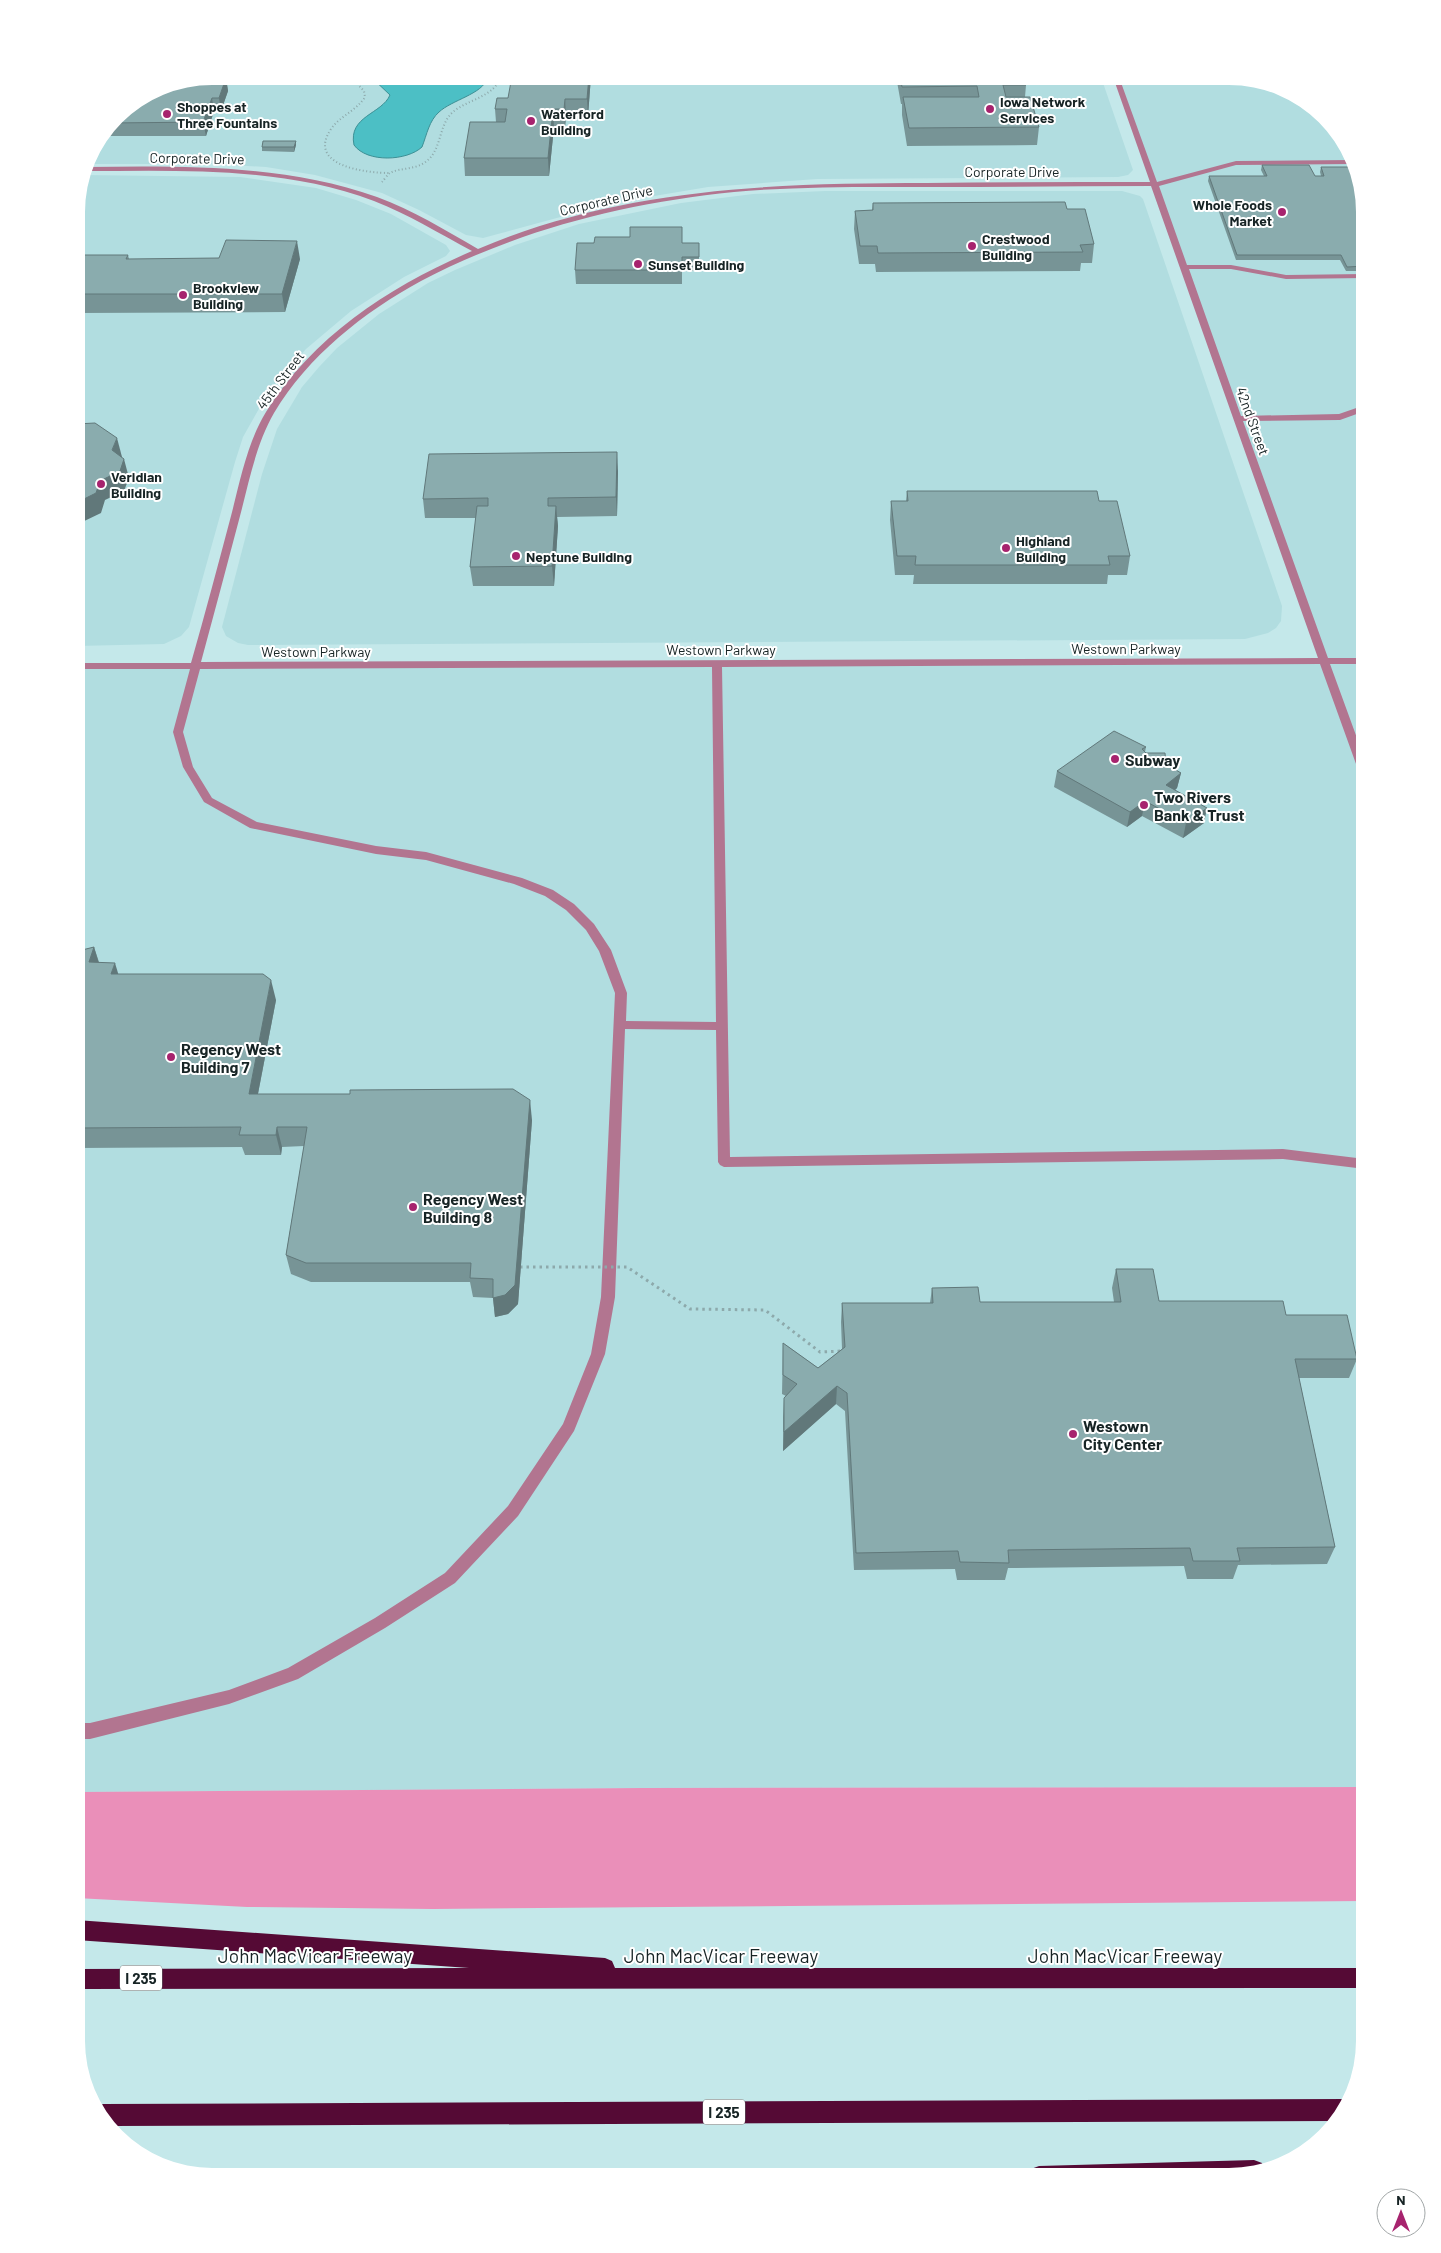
<svg xmlns="http://www.w3.org/2000/svg" width="1441" height="2253" font-family="Barlow,sans-serif">
<rect width="100%" height="100%" fill="#c4e8ea"/>
<g fill="#b1dde0">
<path d="M 212,76 L 1101,77 L 1133,170 L 1128,175 L 1118,177 L 817,179 L 708,187 L 612,203 L 483,238 L 466,235 L 419,210 L 382,193 L 315,175 L 266,167 L 214,164 L 86,164 L 116,116 L 160,86 Z"/>
<path d="M 1116,77 L 1238,77 L 1305,99 L 1351,152 L 1365,212 L 1365,1787 L 642,1788 L 76,1792 L 76,666 L 1324,660 Z"/>
<path d="M 83,175 L 240,177 L 316,188 L 356,200 L 391,214 L 446,245 L 450,251 L 446,256 L 404,277 L 351,311 L 306,349 L 269,391 L 243,437 L 235,462 L 189,627 L 181,636 L 164,644 L 76,646 L 77,204 Z"/>
<path d="M 825,191 L 1122,191 L 1140,196 L 1143,199 L 1282,606 L 1281,621 L 1276,628 L 1268,633 L 1245,639 L 248,645 L 238,643 L 226,636 L 222,627 L 262,474 L 277,429 L 302,387 L 319,367 L 337,348 L 379,314 L 428,283 L 455,270 L 515,245 L 579,224 L 681,203 L 753,194 Z"/>
</g>
<path fill="#ea8fb9" d="M 1365,1787 L 1365,1901 L 433,1909 L 247,1907 L 76,1898 L 76,1792 L 642,1788 Z"/>
<path fill="#4cbfc5" stroke="#3c9095" d="M 370,76 L 485,76 L 487,79 C 482,94 452,100 439,112 C 429,121 427,134 422,147 C 407,161 367,163 354,145 C 348,116 382,114 390,95 Z"/>
<g fill="none" stroke-linecap="round" stroke-linejoin="round">
<g stroke="#8da9ab" stroke-width="2" stroke-dasharray="1 2.5" stroke-linecap="butt">
<path d="M 350,76 L 364,91 L 365,97 C 356,111 340,116 331,129 C 306,166 366,173 390,173"/>
<path d="M 382,182 C 384,180 387,175 390,173 C 400,167 417,171 429,159 C 442,146 439,124 453,112 C 468,99 495,97 501,76"/>
</g>
<path fill="#b27590" fill-rule="evenodd" d="M 1113,77 L 1119,77 L 1157,182 L 1236,161 L 1352,160 L 1353,164 L 1236,165 L 1159,186 L 1187,265 L 1231,265 L 1286,275 L 1365,274 L 1365,278 L 1286,279 L 1231,269 L 1189,269 L 1241,416 L 1339,414 L 1365,405 L 1365,411 L 1340,420 L 1243,421 L 1328,658 L 1365,658 L 1365,664 L 1330,664 L 1365,760 L 1365,778 L 1360,775 L 1320,664 L 722,667 L 730,1157 L 1283,1149 L 1365,1159 L 1365,1169 L 1283,1159 L 724,1167 L 720,1165 L 718,1162 L 716,1030 L 625,1029 L 615,1297 L 605,1354 L 574,1431 L 518,1516 L 455,1583 L 385,1628 L 298,1679 L 229,1704 L 90,1739 L 76,1739 L 76,1723 L 90,1723 L 229,1690 L 288,1668 L 375,1618 L 445,1573 L 508,1506 L 563,1424 L 591,1354 L 601,1297 L 615,993 L 599,951 L 586,930 L 566,910 L 545,896 L 514,884 L 426,860 L 376,854 L 250,828 L 204,802 L 183,767 L 173,732 L 190,669 L 76,669 L 76,663 L 191,663 C 205,614 218,565 231,516 C 240,482 247,443 266,412 C 314,335 391,286 472,251 C 440,234 408,214 374,201 C 282,166 180,171 84,171 L 85,167 C 183,166 283,164 377,197 C 413,210 445,230 478,249 C 620,188 775,183 927,183 C 1001,182 1075,182 1150,182 ZM 1151,186 L 1318,658 L 201,662 C 214,614 227,565 240,516 C 249,482 256,444 274,413 C 308,356 364,312 421,281 C 518,230 625,203 734,192 C 800,186 867,187 933,187 C 1006,187 1079,186 1151,186 ZM 712,667 L 716,1022 L 626,1021 L 627,993 L 611,950 L 594,924 L 574,904 L 553,890 L 522,878 L 426,852 L 376,846 L 257,822 L 212,798 L 193,767 L 183,732 L 200,669 Z"/>
<g fill="#550a35" fill-rule="evenodd">
<path d="M 76,1920 L 605,1958 L 612,1961 L 615,1968 L 1365,1968 L 1365,1988 L 76,1989 L 76,1969 L 469,1968 L 76,1940 Z"/>
<path d="M 1345,2099 L 1349,2101 L 1346,2109 L 1334,2121 L 112,2126 L 96,2107 L 103,2104 Z"/>
<path d="M 1254,2160 L 1262,2163 L 1264,2169 L 1229,2177 L 1028,2177 L 1031,2169 L 1039,2166 Z"/>
</g>
<path stroke="#8da9ab" stroke-width="3" stroke-dasharray="2.5 4" stroke-linecap="butt" d="M 520,1267 L 627,1267 L 690,1309 L 765,1310 L 820,1352 L 842,1351"/>
</g>
<g fill="#779496">
<path d="M 591,76 L 588,116 L 566,116 L 565,127 L 554,127 L 549,176 L 465,176 L 464,158 L 496,122 L 495,109 L 508,98 Z"/>
<path d="M 896,76 L 1024,76 L 1026,85 L 1025,97 L 1039,127 L 1037,145 L 907,146 L 902,115 L 902,104 L 901,104 Z"/>
<path d="M 226,78 L 228,91 L 221,111 L 214,111 L 206,136 L 102,136 L 116,116 Z"/>
<path d="M 296,145 L 294,152 L 262,151 L 262,147 Z"/>
<path d="M 1262,165 L 1315,176 L 1321,176 L 1320,172 L 1321,167 L 1365,212 L 1365,271 L 1346,271 L 1340,260 L 1236,260 L 1208,181 L 1209,176 L 1264,176 L 1261,170 Z"/>
<path d="M 873,203 L 1067,209 L 1094,244 L 1092,263 L 1081,263 L 1080,271 L 876,272 L 875,264 L 859,264 L 854,229 L 855,211 L 872,210 Z"/>
<path d="M 682,243 L 699,243 L 699,271 L 682,271 L 682,284 L 576,284 L 575,270 Z"/>
<path d="M 77,255 L 128,255 L 129,259 L 300,259 L 285,312 L 77,313 Z"/>
<path d="M 618,471 L 617,516 L 557,517 L 558,526 L 554,586 L 473,586 L 470,567 L 476,518 L 425,518 L 423,499 Z"/>
<path d="M 907,491 L 1099,501 L 1130,556 L 1127,575 L 1108,575 L 1107,584 L 913,584 L 914,575 L 895,575 L 890,520 L 891,501 L 906,501 Z"/>
<path d="M 1146,747 L 1145,752 L 1181,773 L 1177,788 L 1175,790 L 1204,823 L 1183,838 L 1142,816 L 1127,827 L 1054,787 L 1057,771 Z"/>
<path d="M 94,947 L 99,962 L 118,974 L 276,1000 L 258,1094 L 532,1120 L 518,1304 L 508,1314 L 495,1317 L 493,1298 L 473,1297 L 470,1282 L 311,1282 L 291,1274 L 286,1255 L 304,1146 L 282,1147 L 281,1155 L 245,1155 L 242,1147 L 76,1148 L 76,953 Z"/>
<path d="M 1116,1269 L 1159,1301 L 1286,1315 L 1357,1359 L 1349,1378 L 1299,1378 L 1335,1547 L 1327,1564 L 1238,1565 L 1233,1579 L 1187,1579 L 1184,1566 L 1008,1568 L 1005,1580 L 957,1580 L 955,1569 L 854,1570 L 845,1411 L 836,1404 L 783,1451 L 783,1417 L 784,1398 L 786,1396 L 782,1394 L 783,1343 L 818,1368 L 842,1349 L 841,1322 L 842,1303 L 930,1303 L 932,1288 L 980,1302 L 1114,1302 L 1112,1288 Z"/>
</g>
<g fill="#61787a">
<path d="M 275,76 L 285,76 L 275,78 Z"/>
<path d="M 288,76 L 298,76 L 288,78 Z"/>
<path d="M 589,76 L 591,76 L 588,116 L 587,99 Z"/>
<path d="M 226,78 L 228,91 L 221,111 L 219,98 Z"/>
<path d="M 212,98 L 214,111 L 206,136 L 203,122 Z"/>
<path d="M 565,99 L 566,116 L 565,127 L 564,109 Z"/>
<path d="M 553,109 L 554,127 L 549,176 L 548,158 Z"/>
<path d="M 296,141 L 296,145 L 294,152 L 294,147 Z"/>
<path d="M 297,241 L 300,259 L 285,312 L 282,294 Z"/>
<path d="M 117,438 L 122,457 L 117,469 L 112,450 Z"/>
<path d="M 617,452 L 618,471 L 617,516 L 616,497 Z"/>
<path d="M 124,459 L 129,478 L 124,491 L 105,500 L 101,513 L 76,525 L 76,503 Z"/>
<path d="M 556,506 L 558,526 L 554,586 L 552,566 Z"/>
<path d="M 1181,773 L 1177,788 L 1163,801 L 1166,785 Z"/>
<path d="M 1145,801 L 1142,816 L 1127,827 L 1130,812 Z"/>
<path d="M 1207,808 L 1204,823 L 1183,838 L 1186,823 Z"/>
<path d="M 94,947 L 100,967 L 89,962 Z"/>
<path d="M 115,963 L 121,983 L 111,974 Z"/>
<path d="M 271,980 L 276,1000 L 254,1114 L 249,1094 Z"/>
<path d="M 530,1100 L 532,1120 L 518,1304 L 508,1314 L 495,1317 L 493,1298 Z"/>
<path d="M 277,1127 L 282,1147 L 281,1155 L 276,1135 Z"/>
<path d="M 837,1386 L 836,1404 L 783,1451 L 784,1432 Z"/>
</g>
<g fill="#8aacae" stroke="#61787a">
<path d="M 512,76 L 589,76 L 587,99 L 565,99 L 564,109 L 553,109 L 548,158 L 464,158 L 470,122 L 505,122 L 507,109 L 495,109 L 497,98 L 508,98 Z"/>
<path d="M 900,76 L 1024,76 L 1026,85 L 1003,85 L 1006,97 L 1030,97 L 1039,127 L 909,128 L 903,97 L 979,97 L 977,86 L 902,87 Z"/>
<path d="M 205,78 L 226,78 L 219,98 L 212,98 L 203,122 L 111,123 L 116,116 L 160,86 Z"/>
<path d="M 263,141 L 296,141 L 294,147 L 262,147 Z"/>
<path d="M 1262,165 L 1309,165 L 1315,176 L 1324,176 L 1321,167 L 1354,167 L 1365,212 L 1365,255 L 1363,255 L 1365,258 L 1365,266 L 1347,267 L 1341,255 L 1237,255 L 1209,176 L 1267,176 Z"/>
<path d="M 1065,202 L 1067,209 L 1085,209 L 1094,244 L 1080,245 L 1083,252 L 878,253 L 877,246 L 860,246 L 855,211 L 873,210 L 873,203 Z"/>
<path d="M 630,227 L 682,227 L 682,243 L 699,243 L 699,257 L 682,257 L 682,270 L 575,270 L 577,243 L 594,243 L 595,237 L 630,237 Z"/>
<path d="M 226,240 L 297,241 L 282,294 L 77,294 L 77,255 L 128,255 L 126,259 L 219,258 Z"/>
<path d="M 95,423 L 117,438 L 112,450 L 124,459 L 120,471 L 100,481 L 96,493 L 76,503 L 76,424 Z"/>
<path d="M 617,452 L 616,497 L 548,498 L 548,506 L 556,506 L 552,566 L 470,567 L 477,506 L 488,506 L 488,498 L 423,499 L 429,454 Z"/>
<path d="M 907,491 L 1097,491 L 1099,501 L 1117,501 L 1130,556 L 1108,556 L 1110,565 L 915,565 L 916,556 L 897,556 L 891,501 L 908,501 Z"/>
<path d="M 1114,731 L 1146,747 L 1142,749 L 1146,753 L 1165,753 L 1166,764 L 1181,773 L 1166,785 L 1207,808 L 1186,823 L 1145,801 L 1130,812 L 1057,771 Z"/>
<path d="M 94,947 L 89,962 L 115,963 L 111,974 L 263,974 L 271,980 L 249,1094 L 350,1094 L 350,1090 L 513,1089 L 530,1100 L 515,1285 L 505,1295 L 493,1298 L 493,1279 L 470,1278 L 471,1263 L 306,1263 L 286,1255 L 307,1127 L 277,1127 L 276,1135 L 239,1135 L 241,1127 L 76,1128 L 76,953 L 82,950 Z"/>
<path d="M 1116,1269 L 1153,1269 L 1159,1301 L 1283,1301 L 1286,1315 L 1347,1315 L 1357,1359 L 1295,1359 L 1335,1547 L 1237,1548 L 1240,1561 L 1193,1561 L 1190,1548 L 1008,1550 L 1009,1563 L 960,1562 L 958,1551 L 856,1553 L 847,1393 L 837,1386 L 784,1432 L 784,1398 L 797,1384 L 783,1375 L 783,1343 L 818,1368 L 845,1347 L 842,1303 L 933,1303 L 932,1288 L 978,1287 L 980,1302 L 1121,1302 Z"/>
</g>
<g fill="#a7236e" stroke="#fff" stroke-width="2">
<circle cx="990" cy="109" r="5"/>
<circle cx="167" cy="114" r="5"/>
<circle cx="531" cy="121" r="5"/>
<circle cx="1282" cy="212" r="5"/>
<circle cx="972" cy="246" r="5"/>
<circle cx="638" cy="264" r="5"/>
<circle cx="183" cy="295" r="5"/>
<circle cx="101" cy="484" r="5"/>
<circle cx="1006" cy="548" r="5"/>
<circle cx="516" cy="556" r="5"/>
<circle cx="1115" cy="759" r="5"/>
<circle cx="1144" cy="805" r="5"/>
<circle cx="171" cy="1057" r="5"/>
<circle cx="413" cy="1207" r="5"/>
<circle cx="1073" cy="1434" r="5"/>
</g>
<g text-anchor="middle" dominant-baseline="central" stroke-width="4" stroke-linejoin="round" paint-order="stroke">
<g font-size="14" font-weight="bold" fill="#172425" stroke="#fff" text-anchor="start">
<text x="1000" y="101">Iowa Network<tspan x="1000" dy="16">Services</tspan></text>
<text x="177" y="106">Shoppes at<tspan x="177" dy="16">Three Fountains</tspan></text>
<text x="541" y="113">Waterford<tspan x="541" dy="16">Building</tspan></text>
<text x="1272" y="204" text-anchor="end">Whole Foods<tspan x="1272" dy="16">Market</tspan></text>
<text x="982" y="238">Crestwood<tspan x="982" dy="16">Building</tspan></text>
<text x="648" y="264">Sunset Building</text>
<text x="193" y="287">Brookview<tspan x="193" dy="16">Building</tspan></text>
<text x="111" y="476">Veridian<tspan x="111" dy="16">Building</tspan></text>
<text x="1016" y="540">Highland<tspan x="1016" dy="16">Building</tspan></text>
<text x="526" y="556">Neptune Building</text>
</g>
<g font-size="14" fill="#172425" stroke="#fff">
<text transform="translate(197 158) rotate(1)">Corporate Drive</text>
<text x="1012" y="171">Corporate Drive</text>
<text transform="translate(606 200) rotate(-13)">Corporate Drive</text>
<text transform="translate(280 380) rotate(-53)">45th Street</text>
<text transform="translate(1253 421) rotate(70)">42nd Street</text>
<text x="1126" y="648">Westown Parkway</text>
<text x="721" y="649">Westown Parkway</text>
<text x="316" y="651">Westown Parkway</text>
</g>
<g fill="#fff" stroke="#5d6666" stroke-width="1">
<rect x="120" y="1965.5" width="42" height="25" rx="4"/>
<rect x="703" y="2099.5" width="42" height="25" rx="4"/>
</g>
<g font-size="15" font-weight="bold" fill="#172425">
<text x="141" y="1978">I 235</text>
<text x="724" y="2112">I 235</text>
</g>
<g font-size="16" font-weight="bold" fill="#172425" stroke="#fff" text-anchor="start">
<text x="1125" y="759">Subway</text>
<text x="1154" y="796">Two Rivers<tspan x="1154" dy="18">Bank &amp; Trust</tspan></text>
<text x="181" y="1048">Regency West<tspan x="181" dy="18">Building 7</tspan></text>
<text x="423" y="1198">Regency West<tspan x="423" dy="18">Building 8</tspan></text>
<text x="1083" y="1425">Westown<tspan x="1083" dy="18">City Center</tspan></text>
</g>
<g font-size="19" fill="#172425" stroke="#fff">
<text x="315" y="1955">John MacVicar Freeway</text>
<text x="721" y="1955">John MacVicar Freeway</text>
<text x="1125" y="1955">John MacVicar Freeway</text>
</g>
</g>
<path d="M0 0H1441V2253H0ZM212 85H1229A127 127 0 0 1 1356 212V2041A127 127 0 0 1 1229 2168H212A127 127 0 0 1 85 2041V212A127 127 0 0 1 212 85Z" fill="#fff" fill-rule="evenodd"/>
<g transform="translate(1401 2213)"><circle r="24" fill="#ffffff" stroke="#a2a7a8"/>
<path d="M0-4L9 19L0 12L-9 19Z" fill="#a7236e"/>
<text y="-8" font-size="14" font-weight="bold" text-anchor="middle" fill="#172425">N</text>
</g>
</svg>
